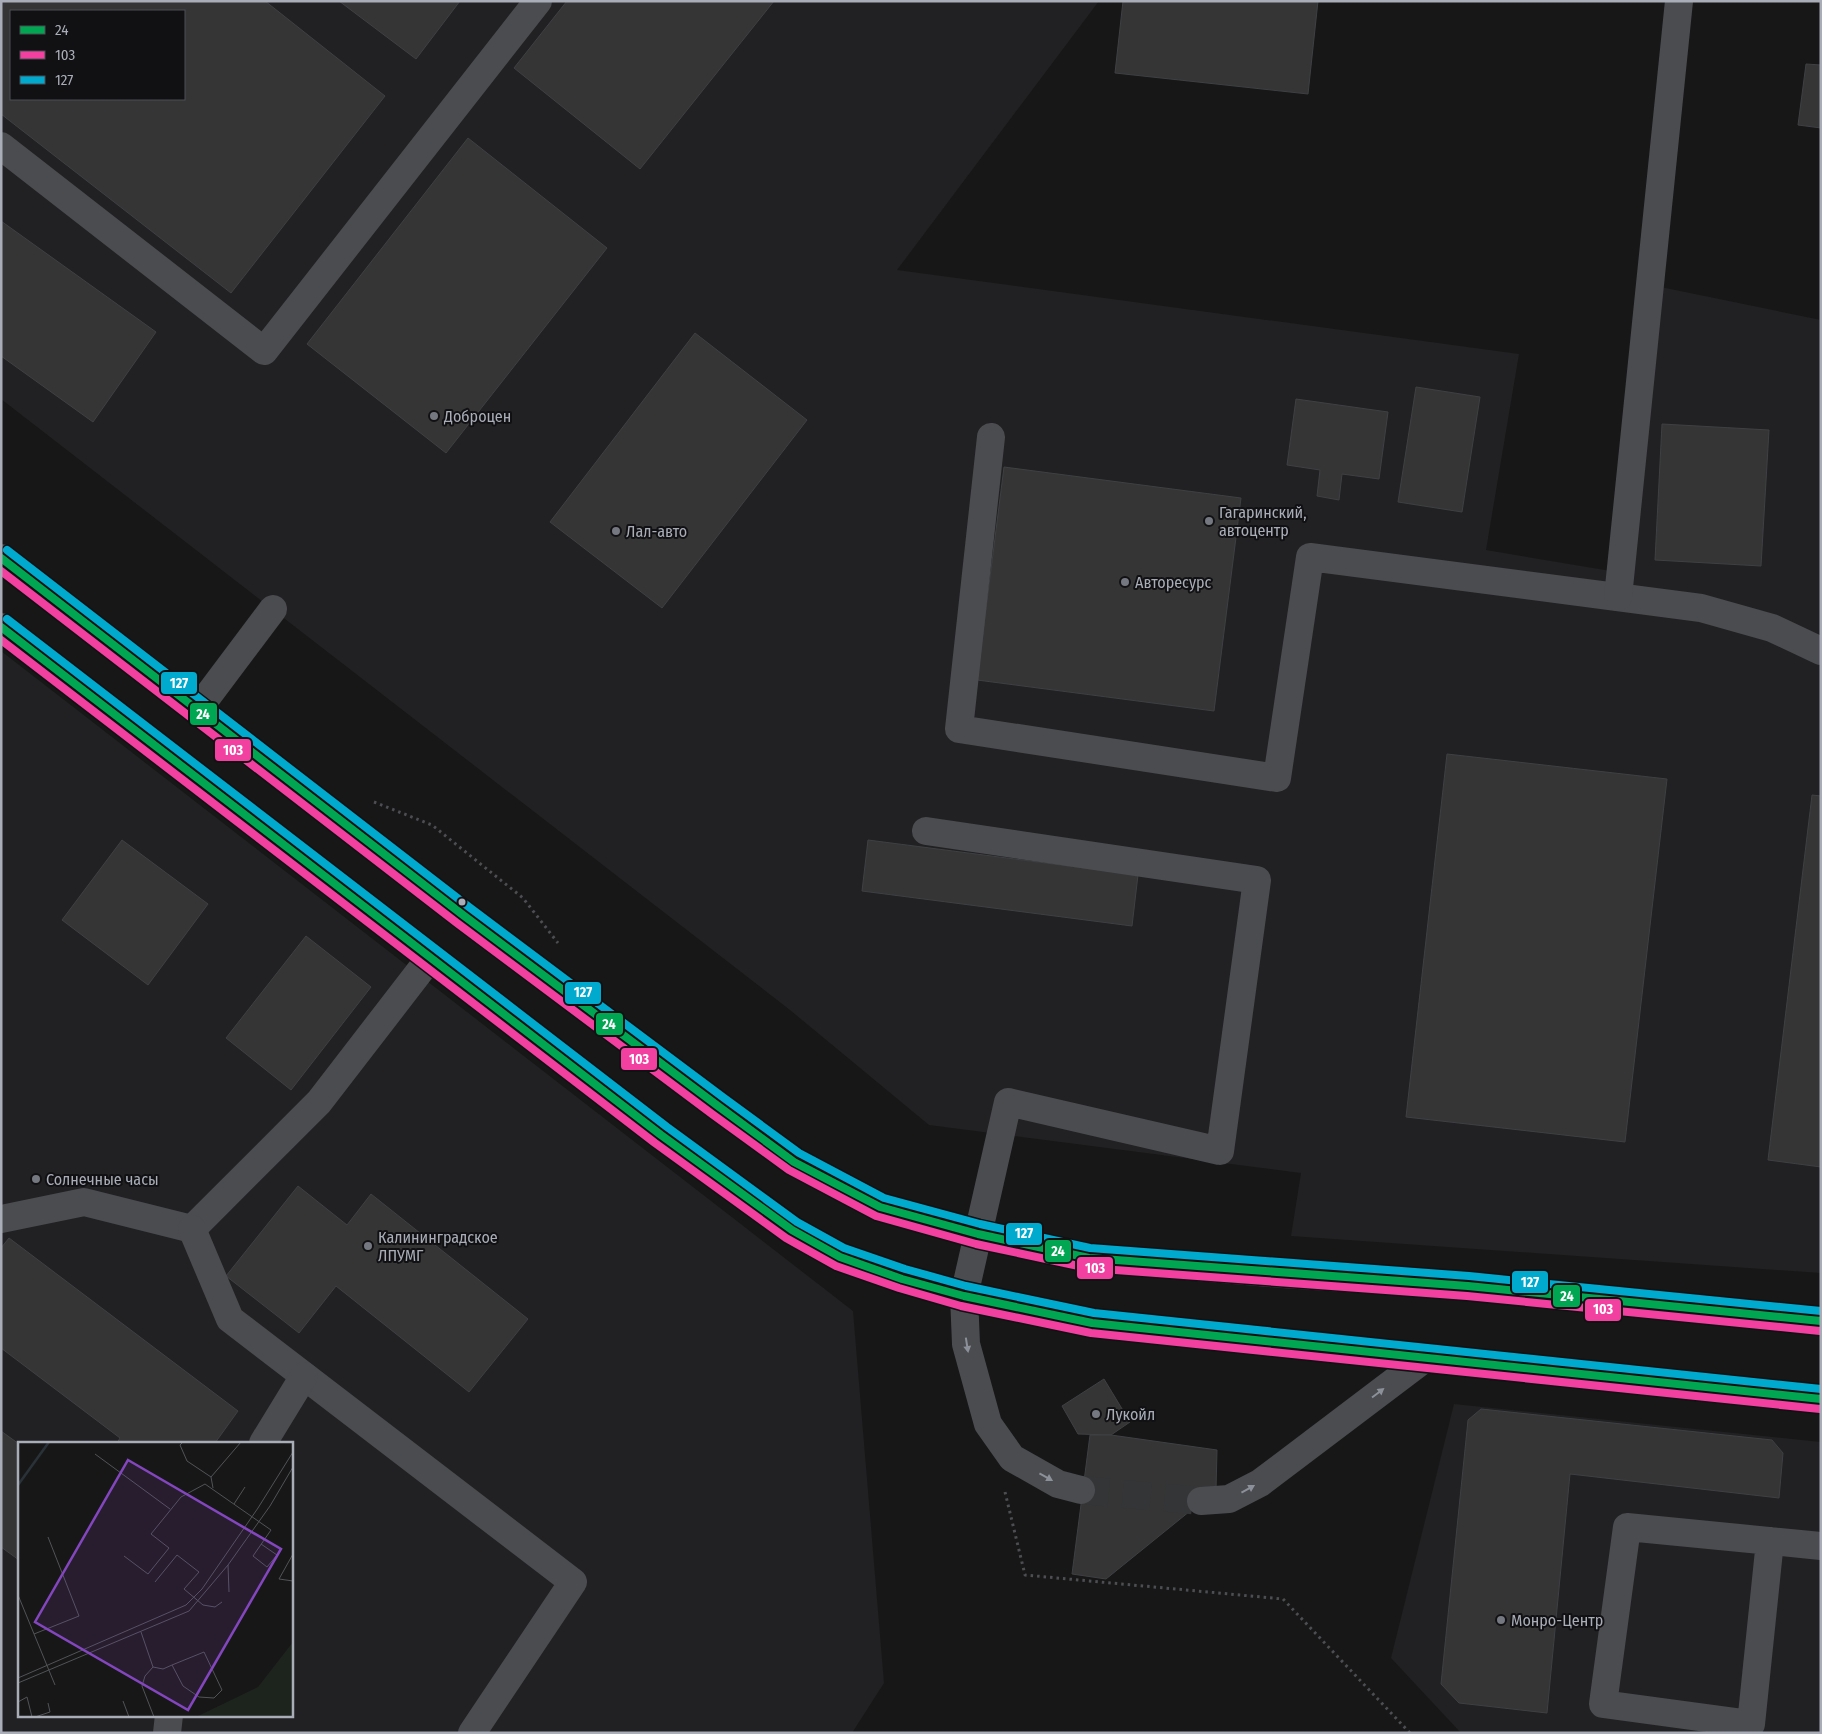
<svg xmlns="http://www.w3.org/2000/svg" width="1822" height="1734" font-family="'Fira Sans Condensed',sans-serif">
<rect width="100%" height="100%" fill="#171717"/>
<g fill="#212123" fill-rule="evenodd">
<path d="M 1,1 L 1099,1 L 897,270 L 1519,354 L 1486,550 L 1617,572 L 1651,285 L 1821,320 L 1821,1273 L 1291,1236 L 1301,1173 L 929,1125 L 790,1010 L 1,399 ZM 11,11 L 184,11 L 184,99 L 11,99 Z"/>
<path d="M 1,651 L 853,1311 L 884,1683 L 852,1733 L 1,1733 ZM 19,1443 L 291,1443 L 291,1715 L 19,1715 Z"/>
<path d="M 1454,1404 L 1821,1442 L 1821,1733 L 1461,1733 L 1391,1658 Z"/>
</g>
<g fill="#353536" stroke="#3f4043" fill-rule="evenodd">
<path d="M 1,1 L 265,1 L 385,96 L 231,293 L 1,114 ZM 11,11 L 184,11 L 184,99 L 11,99 Z"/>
<path d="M 339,1 L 460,1 L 416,59 Z"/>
<path d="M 567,1 L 774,1 L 640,169 L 514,68 Z"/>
<path d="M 1123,1 L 1318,1 L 1308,94 L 1115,73 Z"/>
<path d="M 1806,64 L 1821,65 L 1821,128 L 1798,125 Z"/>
<path d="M 468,138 L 607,248 L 446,453 L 307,344 Z"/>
<path d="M 1,221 L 156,332 L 93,422 L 1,356 Z"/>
<path d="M 695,333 L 807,420 L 662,608 L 550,522 Z"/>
<path d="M 1416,387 L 1480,397 L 1462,512 L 1398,502 Z"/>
<path d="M 1296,399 L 1388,412 L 1379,479 L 1342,474 L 1339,500 L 1317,496 L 1320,470 L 1287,465 Z"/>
<path d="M 1662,424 L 1769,430 L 1761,566 L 1655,560 Z"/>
<path d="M 1004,467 L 1241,498 L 1214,711 L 977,680 Z"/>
<path d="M 1447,754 L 1667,779 L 1625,1142 L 1406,1117 Z"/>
<path d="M 1812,795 L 1821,796 L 1821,1167 L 1768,1160 Z"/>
<path d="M 122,840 L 208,904 L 148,985 L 62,920 Z"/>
<path d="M 868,840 L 1138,875 L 1132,926 L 862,891 Z"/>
<path d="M 306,936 L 371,987 L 291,1090 L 226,1038 Z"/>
<path d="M 298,1186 L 347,1225 L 371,1194 L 528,1319 L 469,1392 L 336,1286 L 299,1333 L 226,1276 Z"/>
<path d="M 9,1238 L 238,1411 L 215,1443 L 117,1443 L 120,1438 L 1,1348 L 1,1248 Z"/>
<path d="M 1104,1379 L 1130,1422 L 1111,1435 L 1078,1434 L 1062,1406 Z"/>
<path d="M 1481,1409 L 1772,1440 L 1783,1453 L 1779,1498 L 1570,1474 L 1547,1713 L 1459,1703 L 1441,1684 L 1468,1420 Z"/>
<path d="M 1,1431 L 19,1444 L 19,1560 L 1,1547 Z"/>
<path d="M 1090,1435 L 1111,1435 L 1217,1450 L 1216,1490 L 1106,1579 L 1072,1574 Z"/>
</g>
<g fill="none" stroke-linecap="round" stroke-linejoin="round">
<path stroke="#343537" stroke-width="28" stroke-dasharray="28 14" stroke-linecap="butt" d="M 1081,1490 L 1201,1501"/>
<g stroke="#4d4e52" stroke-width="3" stroke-dasharray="2.5 4" stroke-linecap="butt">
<path d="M 374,802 L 432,825 L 523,898 L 558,943"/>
<path d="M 1005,1492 L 1025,1575 L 1283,1599 L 1410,1733"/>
</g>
<g stroke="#4b4c50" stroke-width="28">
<path d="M 1,146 L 264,351 L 538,1"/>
<path d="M 991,437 L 959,729 L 1277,778 L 1310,557 L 1701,608 L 1772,628 L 1821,651"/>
<path d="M 1618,597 L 1679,1"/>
<path d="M 198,709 L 273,609"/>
<path d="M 926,831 L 1257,880 L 1220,1151 L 1008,1102 L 964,1296 L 966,1344 L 988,1424 L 1012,1458 L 1058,1484 L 1081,1490"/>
<path d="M 1,1219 L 84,1202 L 192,1229 L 319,1102 L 430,958"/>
<path d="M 192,1229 L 230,1319 L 573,1582 L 472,1733"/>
<path d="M 263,1443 L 304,1376"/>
<path d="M 1201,1501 L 1229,1499 L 1260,1483 L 1424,1359"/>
<path d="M 1770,1541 L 1751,1724 L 1603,1704 L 1627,1527 L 1821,1546"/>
<path d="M 167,1733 L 169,1715"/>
</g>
<g stroke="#4d4f52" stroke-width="28">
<path d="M 1,558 L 136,661 L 463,915 L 718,1106 L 794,1162 L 880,1207 L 978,1234 L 1089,1258 L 1283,1274 L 1468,1286 L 1821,1321"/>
<path d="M 1,627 L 661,1135 L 792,1230 L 840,1257 L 902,1279 L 964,1296 L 1092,1323 L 1821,1399"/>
</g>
<defs>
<g id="bus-1">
<path d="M 1,558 L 463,915 L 718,1106 L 794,1162 L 880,1207 L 978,1234 L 1089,1258 L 1468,1286 L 1821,1321"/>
<path d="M 1,627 L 661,1135 L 792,1230 L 840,1257 L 902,1279 L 964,1296 L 1092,1323 L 1821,1399"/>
</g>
<g id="bus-2">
<path d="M 1,571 L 457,923 L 712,1114 L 789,1170 L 876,1216 L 976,1244 L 1088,1268 L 1467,1296 L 1820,1331"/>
<path d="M 1,640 L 655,1143 L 786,1238 L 836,1266 L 899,1288 L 961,1306 L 1091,1333 L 1820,1409"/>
</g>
<g id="bus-3">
<path d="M 7,550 L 469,907 L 724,1098 L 799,1153 L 884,1198 L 980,1224 L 1090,1248 L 1469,1276 L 1821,1311"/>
<path d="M 7,619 L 667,1127 L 797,1222 L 844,1248 L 905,1269 L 966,1286 L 1094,1313 L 1821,1389"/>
</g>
</defs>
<use href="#bus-1" stroke="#111113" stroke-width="11"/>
<use href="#bus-2" stroke="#111113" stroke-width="11"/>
<use href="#bus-3" stroke="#111113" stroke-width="11"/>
<use href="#bus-1" stroke="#00a651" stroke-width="8"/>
<use href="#bus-2" stroke="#f240a1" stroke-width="8"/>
<use href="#bus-3" stroke="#00a9ce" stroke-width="8"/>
</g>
<defs><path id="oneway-solid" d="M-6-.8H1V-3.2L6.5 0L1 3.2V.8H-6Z" transform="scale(1.25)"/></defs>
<g fill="#8c9099">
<use href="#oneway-solid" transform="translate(967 1345) rotate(81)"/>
<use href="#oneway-solid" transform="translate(1378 1393) rotate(-37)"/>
<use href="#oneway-solid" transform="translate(1046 1477) rotate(29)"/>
<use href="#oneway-solid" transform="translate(1248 1489) rotate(-29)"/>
</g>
<g fill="#757880" stroke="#111113" stroke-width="2">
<circle cx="434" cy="416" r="5"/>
<circle cx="1209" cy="521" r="5"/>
<circle cx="616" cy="531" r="5"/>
<circle cx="1125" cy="582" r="5"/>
<circle cx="36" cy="1179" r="5"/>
<circle cx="368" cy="1246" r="5"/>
<circle cx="1096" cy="1414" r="5"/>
<circle cx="1501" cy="1620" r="5"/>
</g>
<circle fill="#a8adb8" stroke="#111113" stroke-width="2" cx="462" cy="902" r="4.5"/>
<g text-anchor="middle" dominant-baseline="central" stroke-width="4" stroke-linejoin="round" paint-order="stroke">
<g font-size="16" fill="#a8adb8" stroke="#111113" text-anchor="start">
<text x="444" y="416">Доброцен</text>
<text x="1219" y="512">Гагаринский,<tspan x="1219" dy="18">автоцентр</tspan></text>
<text x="626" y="531">Лал-авто</text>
<text x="1135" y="582">Авторесурс</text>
<text x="46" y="1179">Солнечные часы</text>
<text x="378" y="1237">Калининградское<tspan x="378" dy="18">ЛПУМГ</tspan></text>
<text x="1106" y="1414">Лукойл</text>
<text x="1511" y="1620">Монро-Центр</text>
</g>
</g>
<g transform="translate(18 1442)">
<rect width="275" height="275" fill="#171717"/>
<path d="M 275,200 L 275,275 L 178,275 L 240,245 Z" fill="#1d241e"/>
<path fill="none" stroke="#2a3239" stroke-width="2.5" d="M 0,43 L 31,0"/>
<path fill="none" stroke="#515357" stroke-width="1" d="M 165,0 L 162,3 L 169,19 L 193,35 L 195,46M 77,12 L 152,67M 193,35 L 223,0M 216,62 L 227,45M 275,112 L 261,137 L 275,139M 106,114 L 130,132 L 151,106 L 133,92 L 163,55 L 187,42 L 253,88 L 235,114 L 249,125 L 259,113 L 243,102M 210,123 L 211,150M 137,140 L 159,113 L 181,130 L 166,147 L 185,163 L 197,165 L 204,160M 0,153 L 37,243M 123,190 L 135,225 L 127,234 L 124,244 L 136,275M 16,192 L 61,174 L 30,95M 135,225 L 145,227 L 154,223 L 186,210 L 204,248 L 196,256 L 181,255 L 165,244 L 154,223M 0,236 L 168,163 L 184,147 L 240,66 L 275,10M 0,241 L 171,169 L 210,123 L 252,64 L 275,25M 105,259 L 111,275M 0,260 L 9,255 L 14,275M 17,275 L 32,270 L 30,261"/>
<path fill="#8446be" fill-opacity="0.15" stroke="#8446be" stroke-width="2.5" d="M 110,18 L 263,107 L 170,268 L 17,180 Z"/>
<rect width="275" height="275" fill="none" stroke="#a8adb8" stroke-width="2.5"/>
</g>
<g stroke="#111113" stroke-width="2">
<rect x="160" y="671" width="38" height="24" rx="5" fill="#00a9ce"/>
<rect x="189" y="702" width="29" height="24" rx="5" fill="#00a651"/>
<rect x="214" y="738" width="38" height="24" rx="5" fill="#f240a1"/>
<rect x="564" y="981" width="38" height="24" rx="5" fill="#00a9ce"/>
<rect x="595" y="1012" width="29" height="24" rx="5" fill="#00a651"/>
<rect x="620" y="1047" width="38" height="24" rx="5" fill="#f240a1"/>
<rect x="1005" y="1222" width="38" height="24" rx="5" fill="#00a9ce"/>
<rect x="1044" y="1239" width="28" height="24" rx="5" fill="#00a651"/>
<rect x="1076" y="1256" width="38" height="24" rx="5" fill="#f240a1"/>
<rect x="1511" y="1270" width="38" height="24" rx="5" fill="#00a9ce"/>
<rect x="1552" y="1284" width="29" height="24" rx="5" fill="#00a651"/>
<rect x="1584" y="1298" width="38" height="24" rx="5" fill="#f240a1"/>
</g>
<g font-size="14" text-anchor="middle" font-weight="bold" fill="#fff">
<text x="179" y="688">127</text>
<text x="203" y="719">24</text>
<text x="233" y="755">103</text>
<text x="583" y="997">127</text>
<text x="609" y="1029">24</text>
<text x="639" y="1064">103</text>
<text x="1024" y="1238">127</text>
<text x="1058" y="1256">24</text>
<text x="1095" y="1273">103</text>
<text x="1530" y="1287">127</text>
<text x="1567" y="1301">24</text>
<text x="1603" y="1314">103</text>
</g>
<rect width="1822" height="1734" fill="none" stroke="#a8adb8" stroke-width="5"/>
<rect x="10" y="10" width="175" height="90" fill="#111113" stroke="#4d4f55"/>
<rect x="20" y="26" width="25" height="8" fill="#00a651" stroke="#4d4f55"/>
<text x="55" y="35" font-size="15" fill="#a8adb8">24</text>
<rect x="20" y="51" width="25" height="8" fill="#f240a1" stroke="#4d4f55"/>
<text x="55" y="60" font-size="15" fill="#a8adb8">103</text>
<rect x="20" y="76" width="25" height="8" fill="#00a9ce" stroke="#4d4f55"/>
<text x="55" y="85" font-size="15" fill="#a8adb8">127</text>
</svg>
